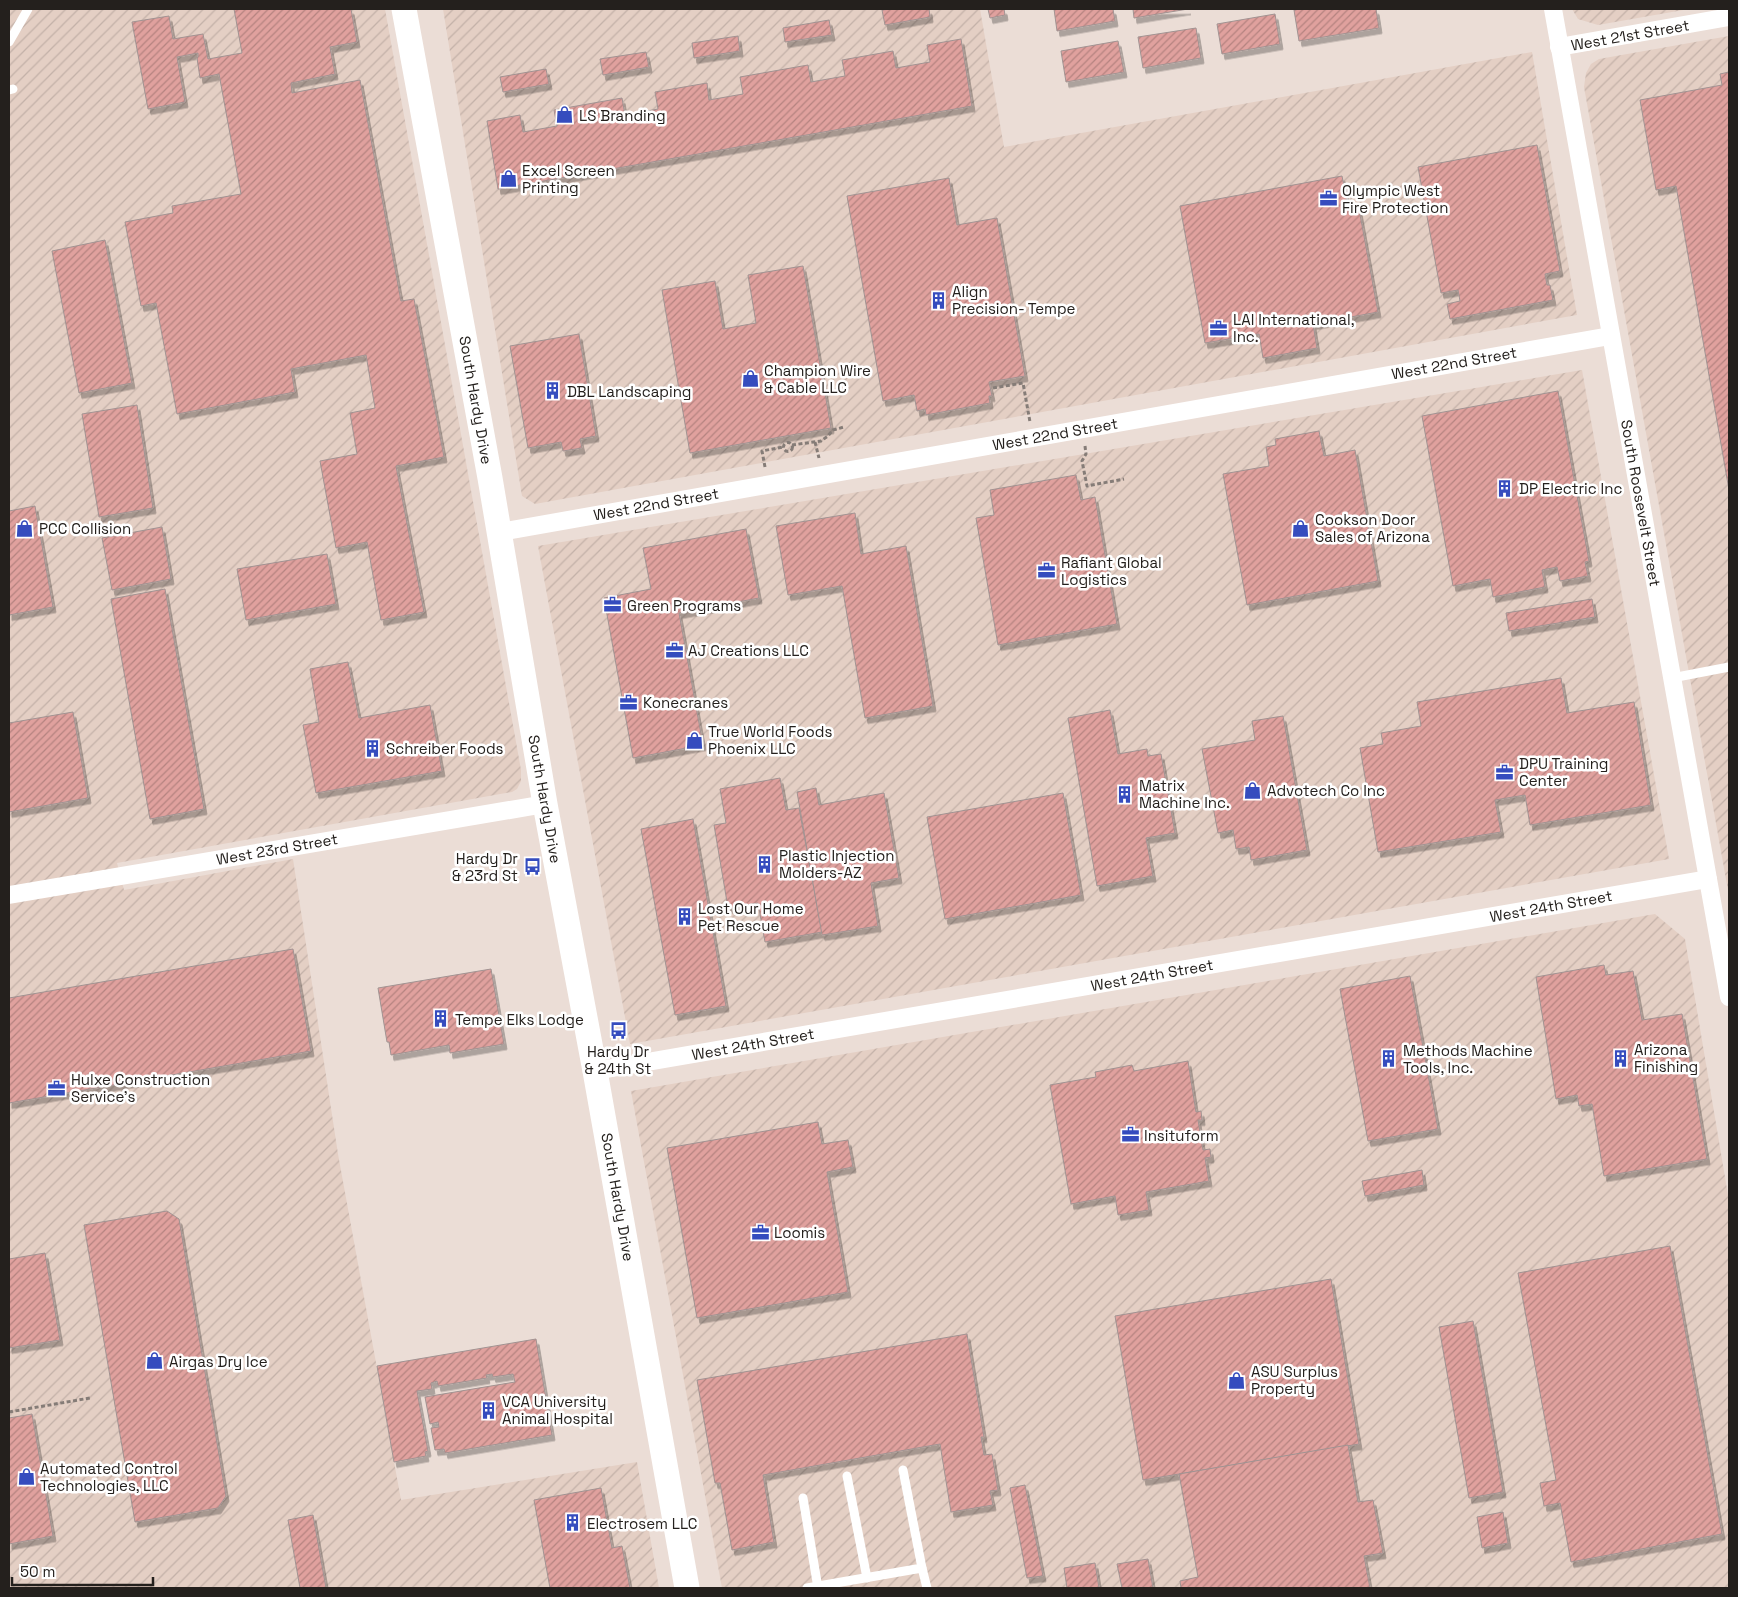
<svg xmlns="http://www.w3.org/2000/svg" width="1738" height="1597" font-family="'Space Grotesk',sans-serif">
<defs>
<pattern id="industrial-furrows" width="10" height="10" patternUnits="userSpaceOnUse" patternTransform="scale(1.25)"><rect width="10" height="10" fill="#e4cfc4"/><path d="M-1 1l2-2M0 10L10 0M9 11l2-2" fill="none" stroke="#c3b1a8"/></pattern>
<pattern id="building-hatch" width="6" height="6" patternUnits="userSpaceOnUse" patternTransform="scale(1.25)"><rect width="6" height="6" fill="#e0a19e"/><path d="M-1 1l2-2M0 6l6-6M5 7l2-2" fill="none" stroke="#b58380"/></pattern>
<filter id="shadow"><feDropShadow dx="3" dy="5.5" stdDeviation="0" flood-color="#0004"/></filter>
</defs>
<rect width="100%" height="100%" fill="#ebddd6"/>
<g fill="url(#industrial-furrows)">
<path d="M 9,9 L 385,9 L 521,770 L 521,781 L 517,789 L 512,792 L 117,863 L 124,890 L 293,859 L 338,1154 L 401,1500 L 637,1462 L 659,1588 L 9,1588 Z"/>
<path d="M 443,9 L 980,9 L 1004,147 L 1532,52 L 1577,315 L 535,504 L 522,496 Z"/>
<path d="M 1572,9 L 1689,9 L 1598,25 L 1578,19 Z"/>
<path d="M 1729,36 L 1729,896 L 1584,87 L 1586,73 L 1591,64 L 1599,59 Z"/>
<path d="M 1582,370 L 1669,859 L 630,1044 L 538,546 Z"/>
<path d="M 1655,914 L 1685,939 L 1729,1201 L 1729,1588 L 722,1588 L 631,1091 Z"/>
</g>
<g fill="url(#building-hatch)" stroke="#a19392" filter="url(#shadow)">
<path d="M 234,9 L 351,9 L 357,42 L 330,47 L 335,74 L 291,83 L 292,93 L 360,80 L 401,301 L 414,299 L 444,457 L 396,466 L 424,612 L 381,620 L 367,542 L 336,548 L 320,461 L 357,454 L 350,413 L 375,408 L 366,355 L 291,369 L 295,392 L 177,414 L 156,303 L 141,306 L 125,222 L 173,213 L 172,206 L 241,194 L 219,74 L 200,78 L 197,58 L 198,57 L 198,53 L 177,57 L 185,102 L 148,109 L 132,22 L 169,16 L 173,39 L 203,34 L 208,59 L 242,53 Z"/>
<path d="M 891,9 L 929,9 L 930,17 L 885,25 L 882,10 Z"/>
<path d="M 988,9 L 1004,9 L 1005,15 L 990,18 Z"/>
<path d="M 1054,9 L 1113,9 L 1115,21 L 1057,31 Z"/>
<path d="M 1133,9 L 1188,9 L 1134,18 Z"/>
<path d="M 1301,9 L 1376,9 L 1379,28 L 1299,41 L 1294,10 Z"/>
<path d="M 1275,14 L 1280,44 L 1222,54 L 1217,24 Z"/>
<path d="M 829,20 L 832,35 L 785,42 L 783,28 Z"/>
<path d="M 1196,28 L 1201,58 L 1143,68 L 1138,37 Z"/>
<path d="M 738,36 L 740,51 L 694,58 L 692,43 Z"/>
<path d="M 961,39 L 972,106 L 498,189 L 487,121 L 520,115 L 523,132 L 557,126 L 554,110 L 622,98 L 625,115 L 658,109 L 655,92 L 707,83 L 709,100 L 743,94 L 740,77 L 808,65 L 811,82 L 845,76 L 842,60 L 893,51 L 896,68 L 930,62 L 927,45 Z"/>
<path d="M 1118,41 L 1124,72 L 1066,82 L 1061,51 Z"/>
<path d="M 646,52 L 649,67 L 603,75 L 600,59 Z"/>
<path d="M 546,69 L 549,84 L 503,92 L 500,77 Z"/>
<path d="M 1729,72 L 1729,490 L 1676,186 L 1656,190 L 1640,100 L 1722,85 L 1720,74 Z"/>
<path d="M 1537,145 L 1560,271 L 1545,274 L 1547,285 L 1550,285 L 1553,300 L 1450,319 L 1447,304 L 1460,301 L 1458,290 L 1441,293 L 1418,167 Z"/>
<path d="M 1342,176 L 1349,211 L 1359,209 L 1378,312 L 1313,324 L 1317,348 L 1263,358 L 1259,334 L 1205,343 L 1180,206 Z"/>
<path d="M 949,178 L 957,225 L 997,218 L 1025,376 L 989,382 L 992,396 L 989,396 L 990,403 L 926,415 L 925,409 L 917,411 L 914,395 L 883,401 L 847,196 Z"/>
<path d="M 105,240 L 132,383 L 79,393 L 52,251 Z"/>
<path d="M 803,266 L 831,428 L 690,453 L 662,290 L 715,281 L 723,329 L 756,323 L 748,275 Z"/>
<path d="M 579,334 L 596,436 L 580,439 L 582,448 L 563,451 L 561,442 L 528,448 L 510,346 Z"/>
<path d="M 1558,391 L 1589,561 L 1585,562 L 1588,576 L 1560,581 L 1557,567 L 1542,570 L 1545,587 L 1493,597 L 1490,579 L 1453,586 L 1422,416 Z"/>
<path d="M 137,405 L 153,508 L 99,517 L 82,414 Z"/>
<path d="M 1319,431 L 1324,456 L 1355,450 L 1378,581 L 1247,605 L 1223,474 L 1269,466 L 1266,447 L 1276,445 L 1275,439 Z"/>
<path d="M 1076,475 L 1081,500 L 1095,497 L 1117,624 L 998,645 L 976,518 L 994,515 L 990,490 Z"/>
<path d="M 35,506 L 53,607 L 9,615 L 9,511 Z"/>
<path d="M 855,513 L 861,554 L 906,546 L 933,706 L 865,718 L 842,586 L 788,595 L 776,526 Z"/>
<path d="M 162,527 L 171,579 L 112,590 L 102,538 Z"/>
<path d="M 746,529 L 759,598 L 679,613 L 703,745 L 633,758 L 604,598 L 651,589 L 643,548 Z"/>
<path d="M 327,554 L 336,604 L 246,620 L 237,569 Z"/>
<path d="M 165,589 L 204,809 L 150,819 L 111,599 Z"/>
<path d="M 1592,599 L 1595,617 L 1509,631 L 1506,613 Z"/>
<path d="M 348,662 L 359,718 L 430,705 L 442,771 L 316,793 L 303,725 L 319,722 L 310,669 Z"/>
<path d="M 1561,678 L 1567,713 L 1634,702 L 1651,805 L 1530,825 L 1525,795 L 1495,800 L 1501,832 L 1378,852 L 1360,748 L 1383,744 L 1381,733 L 1421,726 L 1417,702 Z"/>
<path d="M 1110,710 L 1118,754 L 1147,749 L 1148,756 L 1161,754 L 1175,833 L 1146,838 L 1153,876 L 1097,886 L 1068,718 Z"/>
<path d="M 73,712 L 88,798 L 9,812 L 9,723 Z"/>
<path d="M 1283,716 L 1307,850 L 1251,860 L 1249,847 L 1236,849 L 1233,830 L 1218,833 L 1202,749 L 1255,740 L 1252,721 Z"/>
<path d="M 780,778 L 786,810 L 799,808 L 822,932 L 765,942 L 758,903 L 728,908 L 714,825 L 726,823 L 720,789 Z"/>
<path d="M 816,788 L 819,805 L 884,793 L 899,878 L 871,883 L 878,926 L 822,935 L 797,792 Z"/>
<path d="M 1063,793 L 1081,895 L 945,919 L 927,817 Z"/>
<path d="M 693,819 L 726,1006 L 675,1015 L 641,829 Z"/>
<path d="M 293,949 L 311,1051 L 9,1103 L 9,998 Z"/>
<path d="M 1604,965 L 1606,975 L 1633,971 L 1642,1020 L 1682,1014 L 1707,1159 L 1604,1176 L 1592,1104 L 1579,1106 L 1577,1095 L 1556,1099 L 1536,977 Z"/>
<path d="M 491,969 L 504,1044 L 450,1053 L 449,1045 L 391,1055 L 389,1042 L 387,1042 L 378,988 Z"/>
<path d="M 1410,976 L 1438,1129 L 1368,1141 L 1340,989 Z"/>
<path d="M 1188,1061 L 1196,1112 L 1201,1111 L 1202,1120 L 1198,1120 L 1203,1150 L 1210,1149 L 1211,1157 L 1205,1158 L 1209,1181 L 1146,1192 L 1149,1210 L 1118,1215 L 1115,1196 L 1071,1204 L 1050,1085 L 1096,1077 L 1095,1072 L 1132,1065 L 1134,1071 Z"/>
<path d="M 818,1122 L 822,1144 L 848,1140 L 853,1167 L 827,1172 L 848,1292 L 697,1318 L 667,1148 Z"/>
<path d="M 1422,1170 L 1424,1185 L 1365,1196 L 1362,1181 Z"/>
<path d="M 167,1211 L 179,1219 L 226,1496 L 218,1508 L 135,1522 L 84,1225 Z"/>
<path d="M 1670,1246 L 1722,1534 L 1571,1562 L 1560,1503 L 1544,1506 L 1540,1483 L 1556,1480 L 1518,1273 Z"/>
<path d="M 45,1253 L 60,1340 L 9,1348 L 9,1259 Z"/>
<path d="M 1331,1279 L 1359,1444 L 1143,1480 L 1115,1316 Z"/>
<path d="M 1473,1321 L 1503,1492 L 1469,1498 L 1439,1327 Z"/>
<path d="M 967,1334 L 984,1437 L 981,1437 L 984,1455 L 992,1454 L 998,1490 L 990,1491 L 993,1505 L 951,1512 L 940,1444 L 763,1475 L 774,1542 L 732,1550 L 720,1483 L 715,1483 L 697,1380 Z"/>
<path d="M 536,1339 L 552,1435 L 445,1453 L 444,1449 L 435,1450 L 431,1428 L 439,1427 L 438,1422 L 430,1424 L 425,1397 L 515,1382 L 513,1374 L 493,1377 L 492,1374 L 486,1375 L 487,1378 L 438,1386 L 437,1381 L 431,1383 L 432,1389 L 417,1391 L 428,1451 L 425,1452 L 426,1456 L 394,1462 L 377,1366 Z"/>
<path d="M 32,1414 L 53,1536 L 9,1544 L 9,1418 Z"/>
<path d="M 1348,1445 L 1358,1502 L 1373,1500 L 1383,1553 L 1364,1556 L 1370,1588 L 1181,1588 L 1180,1581 L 1198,1577 L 1179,1474 Z"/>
<path d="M 1025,1485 L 1043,1576 L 1027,1578 L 1010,1488 Z"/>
<path d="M 601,1488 L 612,1548 L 622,1546 L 630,1588 L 550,1588 L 534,1500 Z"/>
<path d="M 1503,1512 L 1508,1543 L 1482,1548 L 1477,1517 Z"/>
<path d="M 313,1515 L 326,1588 L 300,1588 L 288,1520 Z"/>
<path d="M 1148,1559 L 1153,1588 L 1122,1588 L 1117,1564 Z"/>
<path d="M 1095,1563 L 1099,1588 L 1067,1588 L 1064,1568 Z"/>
</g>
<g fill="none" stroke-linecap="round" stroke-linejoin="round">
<g stroke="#857c77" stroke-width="3" stroke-dasharray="4 2.5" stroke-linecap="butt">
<path d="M 993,388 L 1023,383 L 1030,422"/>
<path d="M 815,442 L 819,458"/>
<circle cx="788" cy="447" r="4.5"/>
<path d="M 792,445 L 821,441 L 828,436 L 833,430 L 844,427"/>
<path d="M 1085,446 L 1086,454 L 1082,461 L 1087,486 L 1124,479"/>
<path d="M 765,467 L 762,451 L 783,447"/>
<path d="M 9,1412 L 90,1398"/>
</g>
<g stroke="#fff" stroke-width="9">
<path d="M 9,42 L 28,9"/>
<path d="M 9,90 L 13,89"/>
<path d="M 1672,678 L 1729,667"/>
<path d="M 847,1476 L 867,1578"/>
<path d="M 803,1498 L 818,1588"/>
<path d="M 922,1568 L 927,1588"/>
<path d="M 807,1588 L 922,1568 L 903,1470"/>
</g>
<g stroke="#fff" stroke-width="18">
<path d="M 1553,9 L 1729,997"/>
<path d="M 1559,47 L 1729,17"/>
<path d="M 500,532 L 1610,336"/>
<path d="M 9,895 L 545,804"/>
<path d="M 595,1071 L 1708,879"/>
</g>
<path stroke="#fff" stroke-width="25" d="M 404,9 L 490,478 L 545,804 L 595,1071 L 687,1588"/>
</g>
<defs>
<symbol id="shop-bare" viewBox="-9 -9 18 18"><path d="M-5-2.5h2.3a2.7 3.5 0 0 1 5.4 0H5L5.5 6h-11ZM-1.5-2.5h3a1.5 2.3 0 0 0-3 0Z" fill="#354cbe" stroke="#fff" stroke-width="2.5" paint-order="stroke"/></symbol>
<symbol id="office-bare" viewBox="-9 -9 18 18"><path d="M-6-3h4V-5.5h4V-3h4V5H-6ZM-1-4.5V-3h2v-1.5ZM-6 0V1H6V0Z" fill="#354cbe" stroke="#fff" stroke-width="2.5" paint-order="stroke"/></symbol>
<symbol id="building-bare" viewBox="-9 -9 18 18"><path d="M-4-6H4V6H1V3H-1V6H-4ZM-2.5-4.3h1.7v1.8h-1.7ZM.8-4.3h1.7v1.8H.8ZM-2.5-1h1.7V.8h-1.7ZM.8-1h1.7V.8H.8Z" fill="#354cbe" stroke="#fff" stroke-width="2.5" paint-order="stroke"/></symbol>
<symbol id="bus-bare" viewBox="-9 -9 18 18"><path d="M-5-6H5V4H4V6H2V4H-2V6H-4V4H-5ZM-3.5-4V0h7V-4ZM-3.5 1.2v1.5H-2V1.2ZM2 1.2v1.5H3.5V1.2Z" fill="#354cbe" stroke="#fff" stroke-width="2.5" paint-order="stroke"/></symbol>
</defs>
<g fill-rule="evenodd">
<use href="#shop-bare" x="552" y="102" width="25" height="25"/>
<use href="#shop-bare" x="496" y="166" width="25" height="25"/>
<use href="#office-bare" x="1316" y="186" width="25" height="25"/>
<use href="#building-bare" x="926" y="288" width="25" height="25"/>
<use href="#office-bare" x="1206" y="316" width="25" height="25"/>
<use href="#shop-bare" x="738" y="366" width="25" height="25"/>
<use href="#building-bare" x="540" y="378" width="25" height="25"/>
<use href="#building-bare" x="1492" y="476" width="25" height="25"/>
<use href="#shop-bare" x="12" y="516" width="25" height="25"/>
<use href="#shop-bare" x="1288" y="516" width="25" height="25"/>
<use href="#office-bare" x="1034" y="558" width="25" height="25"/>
<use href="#office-bare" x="600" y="592" width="25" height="25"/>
<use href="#office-bare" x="662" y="638" width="25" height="25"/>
<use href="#office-bare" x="616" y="690" width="25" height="25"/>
<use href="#shop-bare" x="682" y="728" width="25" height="25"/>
<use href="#building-bare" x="360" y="736" width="25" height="25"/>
<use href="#office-bare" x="1492" y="760" width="25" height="25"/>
<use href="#shop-bare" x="1240" y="778" width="25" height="25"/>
<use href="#building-bare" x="1112" y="782" width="25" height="25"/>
<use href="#building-bare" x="752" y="852" width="25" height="25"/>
<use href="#bus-bare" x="520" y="854" width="25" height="25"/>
<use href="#building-bare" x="672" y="904" width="25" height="25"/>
<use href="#building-bare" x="428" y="1006" width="25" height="25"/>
<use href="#bus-bare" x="606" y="1018" width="25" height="25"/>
<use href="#building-bare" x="1608" y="1046" width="25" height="25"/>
<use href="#building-bare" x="1376" y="1046" width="25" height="25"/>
<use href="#office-bare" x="44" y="1076" width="25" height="25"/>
<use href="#office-bare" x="1118" y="1122" width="25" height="25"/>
<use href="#office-bare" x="748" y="1220" width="25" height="25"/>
<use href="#shop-bare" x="142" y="1348" width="25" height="25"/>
<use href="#shop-bare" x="1224" y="1368" width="25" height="25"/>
<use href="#building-bare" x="476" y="1398" width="25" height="25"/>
<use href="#shop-bare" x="14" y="1464" width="25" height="25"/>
<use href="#building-bare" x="560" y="1510" width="25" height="25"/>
</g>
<g text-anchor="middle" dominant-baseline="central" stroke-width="5" stroke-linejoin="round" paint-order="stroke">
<g font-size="15" fill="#24201d" stroke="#fff">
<text transform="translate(1630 35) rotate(-10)">West 21st Street</text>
<text transform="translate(1454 363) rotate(-10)">West 22nd Street</text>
<text transform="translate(476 400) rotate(80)">South Hardy Drive</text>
<text transform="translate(1055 434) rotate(-10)">West 22nd Street</text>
<text transform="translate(1641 503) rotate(80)">South Roosevelt Street</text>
<text transform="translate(656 504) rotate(-10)">West 22nd Street</text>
<text transform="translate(545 799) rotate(80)">South Hardy Drive</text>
<text transform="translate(277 849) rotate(-10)">West 23rd Street</text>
<text transform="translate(1551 906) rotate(-10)">West 24th Street</text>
<text transform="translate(1152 975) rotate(-10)">West 24th Street</text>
<text transform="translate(753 1044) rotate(-10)">West 24th Street</text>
<text transform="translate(618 1197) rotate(80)">South Hardy Drive</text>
</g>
<g font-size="15" fill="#24201d" stroke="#fff" text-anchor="start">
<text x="579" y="115">LS Branding</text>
<text x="522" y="170">Excel Screen<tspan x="522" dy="17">Printing</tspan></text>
<text x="1342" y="190">Olympic West<tspan x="1342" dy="17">Fire Protection</tspan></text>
<text x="952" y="291">Align<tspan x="952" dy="17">Precision- Tempe</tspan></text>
<text x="1233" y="319">LAI International,<tspan x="1233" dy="17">Inc.</tspan></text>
<text x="764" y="370">Champion Wire<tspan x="764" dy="17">&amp; Cable LLC</tspan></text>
<text x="567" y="391">DBL Landscaping</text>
<text x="1519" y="488">DP Electric Inc</text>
<text x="1315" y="519">Cookson Door<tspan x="1315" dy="17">Sales of Arizona</tspan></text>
<text x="39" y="528">PCC Collision</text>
<text x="1061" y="562">Rafiant Global<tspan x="1061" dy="17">Logistics</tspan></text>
<text x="627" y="605">Green Programs</text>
<text x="688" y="650">AJ Creations LLC</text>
<text x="643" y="702">Konecranes</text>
<text x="708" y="731">True World Foods<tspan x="708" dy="17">Phoenix LLC</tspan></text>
<text x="386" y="748">Schreiber Foods</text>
<text x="1519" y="763">DPU Training<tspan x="1519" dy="17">Center</tspan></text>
<text x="1139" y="785">Matrix<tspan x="1139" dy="17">Machine Inc.</tspan></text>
<text x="1267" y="790">Advotech Co Inc</text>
<text x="779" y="855">Plastic Injection<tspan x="779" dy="17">Molders-AZ</tspan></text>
<text x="518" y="858" text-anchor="end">Hardy Dr<tspan x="518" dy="17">&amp; 23rd St</tspan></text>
<text x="698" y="908">Lost Our Home<tspan x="698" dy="17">Pet Rescue</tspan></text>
<text x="455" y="1019">Tempe Elks Lodge</text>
<text x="1634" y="1049">Arizona<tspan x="1634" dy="17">Finishing</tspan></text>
<text x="1403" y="1050">Methods Machine<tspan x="1403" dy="17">Tools, Inc.</tspan></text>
<text x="618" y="1051" text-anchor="middle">Hardy Dr<tspan x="618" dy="17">&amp; 24th St</tspan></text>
<text x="71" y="1079">Hulxe Construction<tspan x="71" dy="17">Service's</tspan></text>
<text x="1144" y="1135">Insituform</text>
<text x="774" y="1232">Loomis</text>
<text x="169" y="1361">Airgas Dry Ice</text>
<text x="1251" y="1371">ASU Surplus<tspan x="1251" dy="17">Property</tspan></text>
<text x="502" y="1401">VCA University<tspan x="502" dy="17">Animal Hospital</tspan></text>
<text x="40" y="1468">Automated Control<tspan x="40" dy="17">Technologies, LLC</tspan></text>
<text x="587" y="1523">Electrosem LLC</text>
</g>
</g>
<rect width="1738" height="1597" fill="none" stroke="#24201d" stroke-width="20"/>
<path d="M12 1577v8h141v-8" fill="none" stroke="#24201d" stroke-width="2.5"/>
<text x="20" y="1577" font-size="15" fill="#24201d" stroke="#ffffff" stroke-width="4" paint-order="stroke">50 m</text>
</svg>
